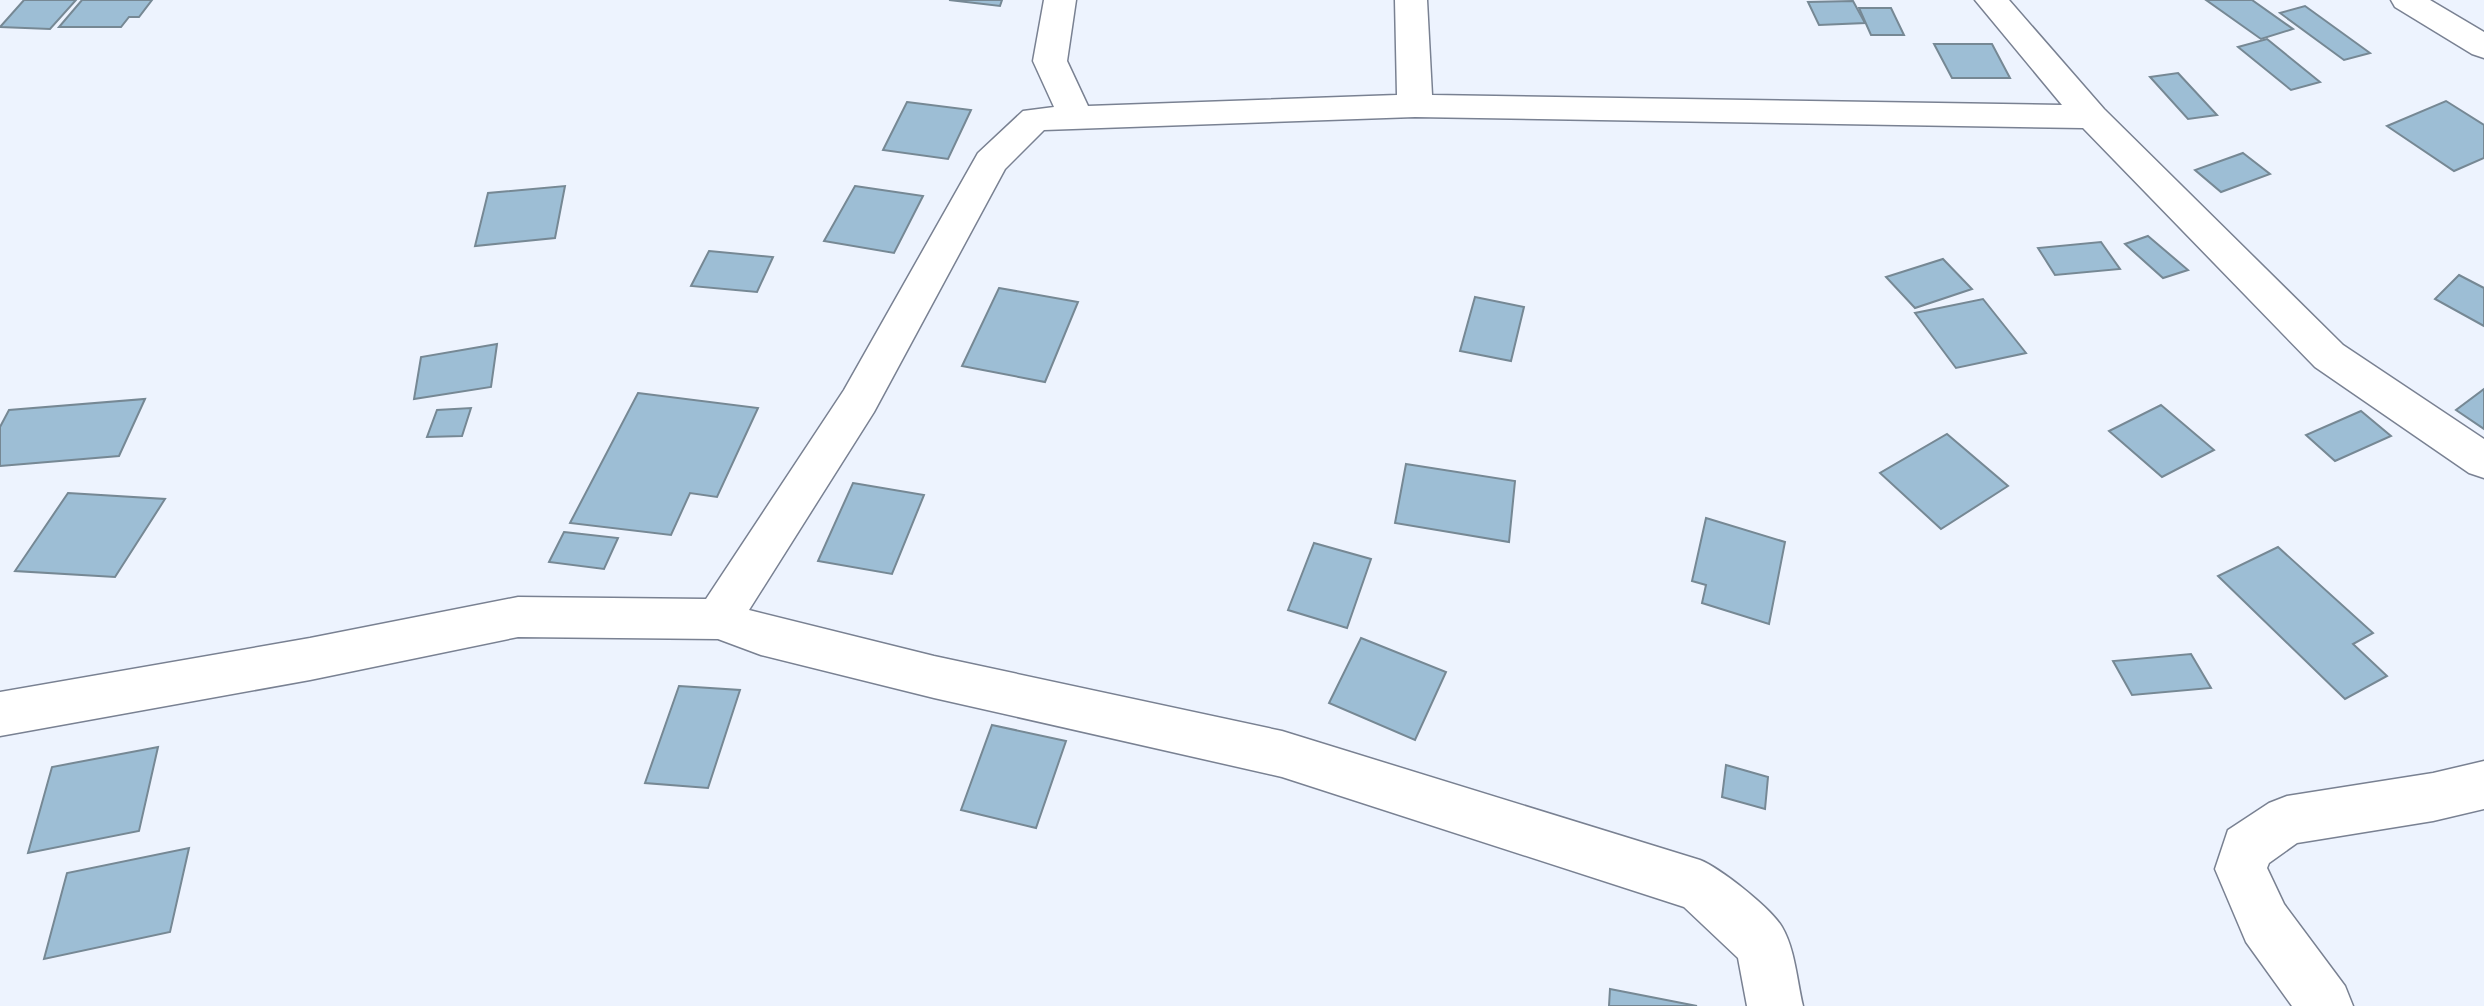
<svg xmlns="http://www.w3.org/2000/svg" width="2484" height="1006" font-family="Inter,sans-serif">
<rect width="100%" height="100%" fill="#edf3fe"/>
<g fill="#9dbed5" stroke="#768894" stroke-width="2">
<path d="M 24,0 L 76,0 L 50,29 L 0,27 Z"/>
<path d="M 82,0 L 152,0 L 139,17 L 129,17 L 121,27 L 59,27 Z"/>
<path d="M 949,0 L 1002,0 L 1000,6 Z"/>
<path d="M 2206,0 L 2252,0 L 2293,29 L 2261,39 Z"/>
<path d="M 1853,1 L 1865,23 L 1819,25 L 1808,2 Z"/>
<path d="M 2305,6 L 2370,53 L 2344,60 L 2280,13 Z"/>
<path d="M 1859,8 L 1891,8 L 1904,35 L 1871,35 Z"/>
<path d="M 2267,39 L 2320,82 L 2291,90 L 2238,47 Z"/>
<path d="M 1934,44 L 1992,44 L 2010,78 L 1952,78 Z"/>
<path d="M 2178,73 L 2217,115 L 2188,119 L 2150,77 Z"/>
<path d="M 2446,101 L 2484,125 L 2484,158 L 2454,171 L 2387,126 Z"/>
<path d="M 907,102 L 971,110 L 948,159 L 883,150 Z"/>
<path d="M 2243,153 L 2270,174 L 2221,192 L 2195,170 Z"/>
<path d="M 565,186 L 555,238 L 475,246 L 488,193 Z"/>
<path d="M 855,186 L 923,196 L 894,253 L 824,241 Z"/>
<path d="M 2148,236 L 2188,270 L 2163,278 L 2125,244 Z"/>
<path d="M 2101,242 L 2120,269 L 2055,275 L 2038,248 Z"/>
<path d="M 709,251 L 773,257 L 757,292 L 691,286 Z"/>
<path d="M 1943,259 L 1972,289 L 1915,308 L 1886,277 Z"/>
<path d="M 2459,275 L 2484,288 L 2484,326 L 2435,299 Z"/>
<path d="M 999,288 L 1078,302 L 1045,382 L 962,366 Z"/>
<path d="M 1475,297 L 1524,307 L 1511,361 L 1460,351 Z"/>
<path d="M 1983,299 L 2026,353 L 1956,368 L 1915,313 Z"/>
<path d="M 497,344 L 491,387 L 414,399 L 421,357 Z"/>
<path d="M 2484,389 L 2484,429 L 2456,410 Z"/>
<path d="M 638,393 L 758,408 L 717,497 L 690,493 L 671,535 L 570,523 Z"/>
<path d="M 145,399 L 119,456 L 0,466 L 0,427 L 9,410 Z"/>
<path d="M 2161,405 L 2214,450 L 2162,477 L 2109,431 Z"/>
<path d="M 471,408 L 462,436 L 427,437 L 437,410 Z"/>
<path d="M 2361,411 L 2391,436 L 2335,461 L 2306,435 Z"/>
<path d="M 1947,434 L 2008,486 L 1941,529 L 1880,473 Z"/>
<path d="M 1406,464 L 1515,481 L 1509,542 L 1395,523 Z"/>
<path d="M 853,483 L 924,495 L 892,574 L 818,561 Z"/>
<path d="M 68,493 L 165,499 L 115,577 L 15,571 Z"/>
<path d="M 1706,518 L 1785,542 L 1769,624 L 1702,603 L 1706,585 L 1692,581 Z"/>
<path d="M 564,532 L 618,538 L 604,569 L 549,562 Z"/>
<path d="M 1314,543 L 1371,559 L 1347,628 L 1288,610 Z"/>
<path d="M 2278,547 L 2373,633 L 2353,644 L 2387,676 L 2345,699 L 2218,576 Z"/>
<path d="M 1361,638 L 1446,672 L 1415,740 L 1329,703 Z"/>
<path d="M 2191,654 L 2211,688 L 2132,695 L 2113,661 Z"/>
<path d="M 679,686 L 740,690 L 708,788 L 645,783 Z"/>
<path d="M 992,725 L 1066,741 L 1036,828 L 961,810 Z"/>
<path d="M 158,747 L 139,831 L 28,853 L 52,767 Z"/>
<path d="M 1726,765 L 1768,777 L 1765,809 L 1722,797 Z"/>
<path d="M 189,848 L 170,932 L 44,959 L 67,873 Z"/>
<path d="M 1610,989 L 1697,1006 L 1609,1006 Z"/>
</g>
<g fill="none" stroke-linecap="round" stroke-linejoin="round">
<defs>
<g id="minor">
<path d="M 1044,0 L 1076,0 L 1067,61 L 1088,106 L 1397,95 L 1395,0 L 1427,0 L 1432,95 L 2062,105 L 1975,0 L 2009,0 L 2104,109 L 2343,345 L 2484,439 L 2484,478 L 2469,473 L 2315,367 L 2083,128 L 1415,117 L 1044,130 L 1005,169 L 874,412 L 749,610 L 934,656 L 1282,731 L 1700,860 C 1720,868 1771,908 1782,927 C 1795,949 1797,981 1803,1006 L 1747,1006 L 1738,958 L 1684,907 L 1282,777 L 934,698 L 761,655 L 718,639 L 518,637 L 310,680 L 0,736 L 0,692 L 310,638 L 518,597 L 706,599 L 844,390 L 978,153 L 1023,111 L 1054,107 L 1033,61 Z"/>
<path d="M 2391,0 L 2430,0 L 2484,32 L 2484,58 L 2472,54 L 2395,7 Z"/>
<path d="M 2484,761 L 2484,809 L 2433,821 L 2297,843 L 2269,863 L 2267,868 L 2284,904 L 2345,986 L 2353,1006 L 2292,1006 L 2246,942 L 2215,869 L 2228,830 L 2269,803 L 2287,796 L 2433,773 Z"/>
</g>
</defs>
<use href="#minor" stroke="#798192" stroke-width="3"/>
<use href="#minor" fill="#fff" fill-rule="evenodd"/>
</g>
</svg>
